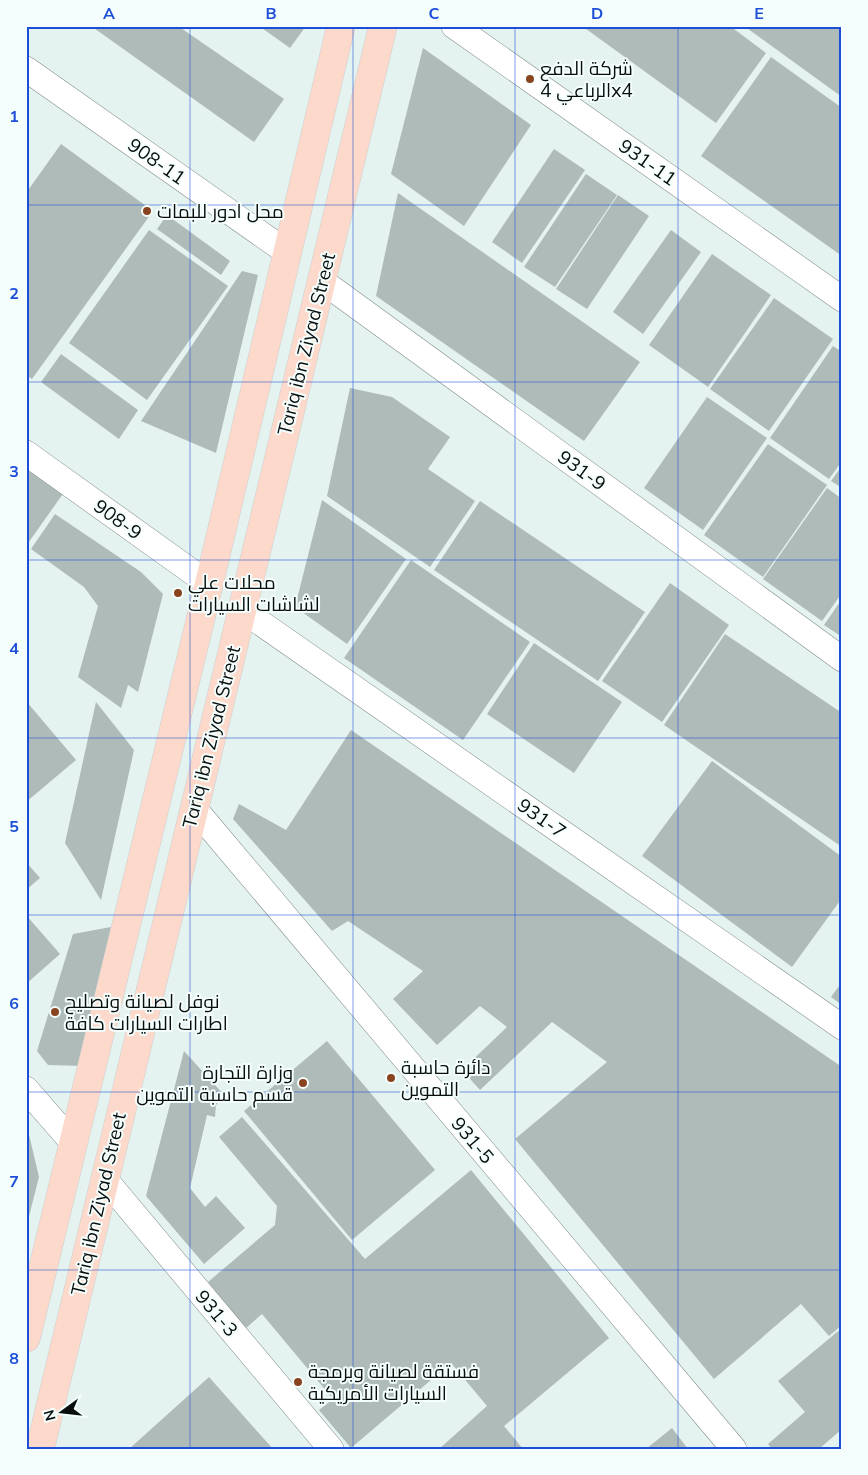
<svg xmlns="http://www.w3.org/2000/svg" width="868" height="1475" font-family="Mulish,Cairo,sans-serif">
<rect width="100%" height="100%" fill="#e4f2f0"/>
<g fill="#aebbb9">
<path d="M 91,26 L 178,26 L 284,99 L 254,142 Z"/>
<path d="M 259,26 L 306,26 L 290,48 Z"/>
<path d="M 582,26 L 730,26 L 766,53 L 716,123 Z"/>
<path d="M 744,26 L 842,26 L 842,97 Z"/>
<path d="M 423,48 L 531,125 L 464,226 L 391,174 Z"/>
<path d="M 771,57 L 842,108 L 842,256 L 701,156 Z"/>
<path d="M 61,144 L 153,211 L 32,379 L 26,375 L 26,193 Z"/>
<path d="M 554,149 L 585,170 L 522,263 L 492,242 Z"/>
<path d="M 586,174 L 617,195 L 555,287 L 524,267 Z"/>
<path d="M 398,193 L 640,362 L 584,441 L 376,296 Z"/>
<path d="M 618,195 L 649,216 L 587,309 L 556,289 Z"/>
<path d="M 167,215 L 230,261 L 221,275 L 157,229 Z"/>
<path d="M 149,230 L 228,286 L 147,400 L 69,343 Z"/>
<path d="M 671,230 L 701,252 L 643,334 L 613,312 Z"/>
<path d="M 712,254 L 771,295 L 708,387 L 649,345 Z"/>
<path d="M 242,271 L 258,275 L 216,453 L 141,421 Z"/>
<path d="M 774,298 L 833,339 L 769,431 L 710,389 Z"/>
<path d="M 833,346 L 842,352 L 842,461 L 829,479 L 770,438 Z"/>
<path d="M 61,354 L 138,410 L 119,439 L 41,382 Z"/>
<path d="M 350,388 L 392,397 L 450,437 L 428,469 L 475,501 L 430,567 L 327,496 Z"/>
<path d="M 707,397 L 767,438 L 703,530 L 644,488 Z"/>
<path d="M 768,444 L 827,485 L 763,577 L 704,535 Z"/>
<path d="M 26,463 L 65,491 L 26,546 Z"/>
<path d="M 842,466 L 842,488 L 831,481 Z"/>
<path d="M 827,488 L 842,499 L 842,593 L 822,621 L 763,579 Z"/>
<path d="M 322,500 L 406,559 L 347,644 L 295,607 Z"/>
<path d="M 480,501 L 645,612 L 598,681 L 434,570 Z"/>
<path d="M 55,514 L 141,572 L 163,594 L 138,692 L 128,685 L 121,708 L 78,677 L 98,606 L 84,587 L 31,549 Z"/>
<path d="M 411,560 L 530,642 L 463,740 L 344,658 Z"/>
<path d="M 670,583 L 729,625 L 662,722 L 602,681 Z"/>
<path d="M 842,599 L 842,637 L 824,625 Z"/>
<path d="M 725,634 L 842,713 L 842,847 L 664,725 Z"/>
<path d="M 534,643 L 622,702 L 574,773 L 487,714 Z"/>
<path d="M 26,701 L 76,760 L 26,802 Z"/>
<path d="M 96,702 L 134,750 L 101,900 L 65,843 Z"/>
<path d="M 351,730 L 842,1067 L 842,1325 L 829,1336 L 801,1304 L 714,1379 L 515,1139 L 607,1062 L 552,1022 L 480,1090 L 462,1070 L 507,1027 L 480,1006 L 437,1045 L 393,999 L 423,971 L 348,921 L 332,931 L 233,819 L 239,804 L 286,830 Z"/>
<path d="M 712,761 L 842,857 L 842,898 L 792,967 L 642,856 Z"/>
<path d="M 26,862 L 40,878 L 26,890 Z"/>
<path d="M 26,915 L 60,954 L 26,984 Z"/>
<path d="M 111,927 L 84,1066 L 48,1065 L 37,1051 L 73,934 Z"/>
<path d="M 842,982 L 842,1005 L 831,997 Z"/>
<path d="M 327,1041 L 435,1170 L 352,1240 L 244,1111 Z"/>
<path d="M 184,1051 L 225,1096 L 216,1105 L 215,1117 L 207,1115 L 190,1188 L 205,1207 L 216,1196 L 245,1228 L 204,1264 L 146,1196 Z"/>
<path d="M 242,1117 L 365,1259 L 471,1170 L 609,1338 L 504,1426 L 523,1449 L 439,1449 L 487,1406 L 451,1363 L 351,1448 L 319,1410 L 333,1399 L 262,1314 L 245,1329 L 208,1282 L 275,1225 L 277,1206 L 219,1137 Z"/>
<path d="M 26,1122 L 39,1177 L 27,1224 L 26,1224 Z"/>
<path d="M 842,1328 L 842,1429 L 819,1449 L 772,1449 L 768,1444 L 805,1412 L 778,1381 Z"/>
<path d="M 209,1377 L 273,1449 L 129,1449 Z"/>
<path d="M 672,1428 L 688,1449 L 646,1449 Z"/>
</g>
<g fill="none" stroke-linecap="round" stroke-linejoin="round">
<defs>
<g id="street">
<path d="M 454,26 L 842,299"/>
<path d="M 26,69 L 288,253"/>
<path d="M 322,281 L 842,659"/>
<path d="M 26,453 L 209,584"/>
<path d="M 242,610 L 842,1027"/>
<path d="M 194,808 L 734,1449"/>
<path d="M 26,1089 L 73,1143"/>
<path d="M 104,1178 L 331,1449"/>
</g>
<g id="primary">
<path d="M 26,1338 L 209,584 L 341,26"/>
<path d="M 40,1449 L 383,26"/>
</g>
</defs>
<use href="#street" stroke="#818d8b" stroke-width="26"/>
<use href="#primary" stroke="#cecfcf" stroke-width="29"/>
<use href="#street" stroke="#fff" stroke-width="25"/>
<use href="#primary" stroke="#fcd9ca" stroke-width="28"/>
</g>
<path fill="none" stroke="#1d4ed8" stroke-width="1" stroke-opacity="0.55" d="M 190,26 L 190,1449M 353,26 L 353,1449M 515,26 L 515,1449M 678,26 L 678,1449M 26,205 L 842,205M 26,382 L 842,382M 26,560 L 842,560M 26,738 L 842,738M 26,915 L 842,915M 26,1092 L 842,1092M 26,1270 L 842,1270"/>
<g fill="#8a431f" stroke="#f4fffd" stroke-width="2">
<circle cx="530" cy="79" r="5"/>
<circle cx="147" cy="211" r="5"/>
<circle cx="178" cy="593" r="5"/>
<circle cx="55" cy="1012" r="5"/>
<circle cx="391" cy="1078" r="5"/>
<circle cx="303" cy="1083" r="5"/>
<circle cx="298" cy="1382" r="5"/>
</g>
<g text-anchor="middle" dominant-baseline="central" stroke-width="4" stroke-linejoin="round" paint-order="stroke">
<g font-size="19" fill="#090e0d" stroke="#f4fffd" text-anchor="start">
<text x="540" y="68">شركة الدفع<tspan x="540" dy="22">الرباعي 4x4</tspan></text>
<text x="157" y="211">محل ادور للبمات</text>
<text x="188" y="582">محلات علي<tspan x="188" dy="22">لشاشات السيارات</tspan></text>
<text x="65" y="1001">نوفل لصيانة وتصليح<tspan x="65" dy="22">اطارات السيارات كافة</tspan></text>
<text x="401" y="1067">دائرة حاسبة<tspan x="401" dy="22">التموين</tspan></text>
<text x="293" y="1072" text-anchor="end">وزارة التجارة<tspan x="293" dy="22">قسم حاسبة التموين</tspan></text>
<text x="308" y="1371">فستقة لصيانة وبرمجة<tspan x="308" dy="22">السيارات الأمريكية</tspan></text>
</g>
<g font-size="19" fill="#090e0d" stroke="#f4fffd">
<text transform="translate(157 161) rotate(35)">908-11</text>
<text transform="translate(648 162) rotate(35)">931-11</text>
<text transform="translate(306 344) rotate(-76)">Tariq ibn Ziyad Street</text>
<text transform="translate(582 470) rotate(36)">931-9</text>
<text transform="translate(118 519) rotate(36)">908-9</text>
<text transform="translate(211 737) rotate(-76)">Tariq ibn Ziyad Street</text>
<text transform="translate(542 818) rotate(35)">931-7</text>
<text transform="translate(473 1140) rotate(50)">931-5</text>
<text transform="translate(98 1204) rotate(-77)">Tariq ibn Ziyad Street</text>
<text transform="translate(217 1313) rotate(50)">931-3</text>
</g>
</g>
<rect width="868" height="1475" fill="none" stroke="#f4fffd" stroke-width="55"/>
<g transform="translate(62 1412) rotate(255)" stroke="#f4fffd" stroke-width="4" paint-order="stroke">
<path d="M0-4L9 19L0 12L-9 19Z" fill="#090e0d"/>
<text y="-8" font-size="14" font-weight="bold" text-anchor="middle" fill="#090e0d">N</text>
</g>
<rect x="28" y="28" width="812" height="1420" fill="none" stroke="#1d4ed8" stroke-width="2"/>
<g font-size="16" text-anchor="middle" font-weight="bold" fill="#1d4ed8">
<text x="109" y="19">A</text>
<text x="271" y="19">B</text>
<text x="434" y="19">C</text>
<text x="597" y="19">D</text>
<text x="759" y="19">E</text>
<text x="14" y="122">1</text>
<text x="14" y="299">2</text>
<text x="14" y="477">3</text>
<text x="14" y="654">4</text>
<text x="14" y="832">5</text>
<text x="14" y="1009">6</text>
<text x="14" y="1187">7</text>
<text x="14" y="1364">8</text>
</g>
</svg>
